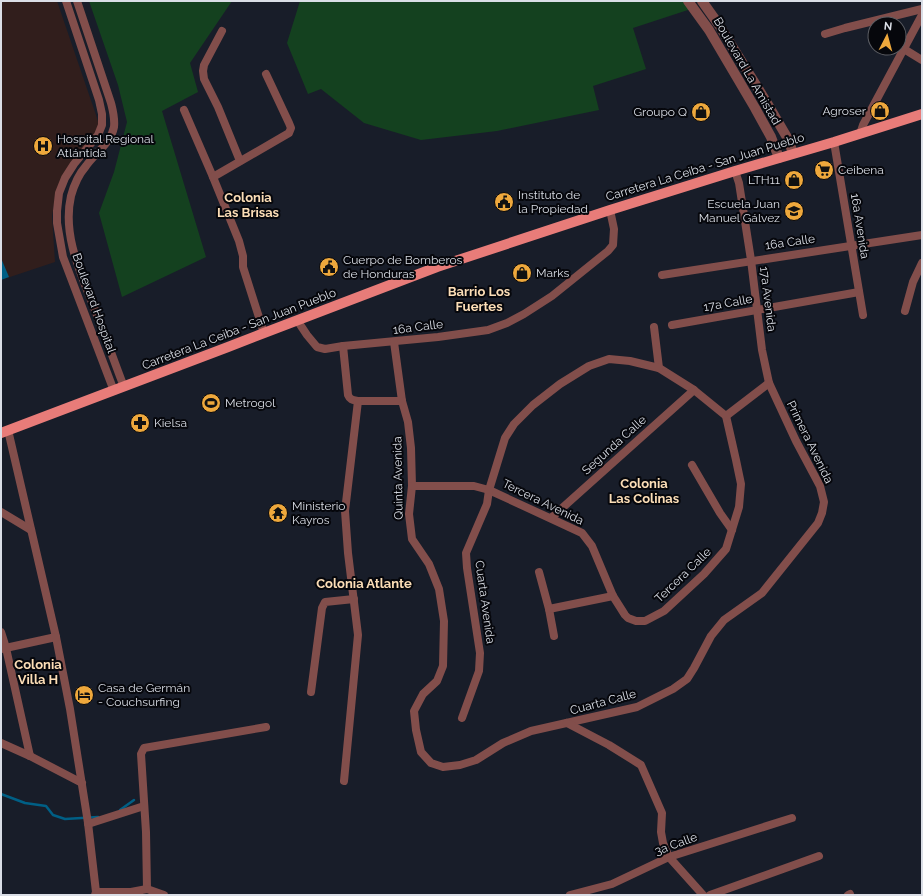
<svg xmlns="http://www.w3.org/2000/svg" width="923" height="896" font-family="Raleway,sans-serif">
<rect width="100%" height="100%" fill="#181d29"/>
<path fill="#311e1c" d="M 1,1 L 57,1 L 96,115 L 99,125 L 93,136 L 56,192 L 52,216 L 55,262 L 1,280 Z"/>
<g fill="#14411f">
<path d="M 89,1 L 232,1 L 190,63 L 198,92 L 162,111 L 206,257 L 122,297 L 99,213 L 114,172 L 127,122 L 118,85 Z"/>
<path d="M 300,1 L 685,1 L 691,9 L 633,28 L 646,69 L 593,86 L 599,110 L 497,131 L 421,140 L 364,123 L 321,89 L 308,94 L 287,43 Z"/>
</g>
<path fill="#005f85" d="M 1,258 L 9,277 L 1,280 Z"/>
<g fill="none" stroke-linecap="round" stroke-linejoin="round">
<g stroke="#005f85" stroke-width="2.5">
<path d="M 1,794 L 25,803 L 46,806 L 53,815 L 65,819 L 98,817"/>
<path d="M 120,810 L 134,800"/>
</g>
<g stroke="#824e4b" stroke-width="8">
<path d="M 66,1 L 99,100 L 102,114 L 102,125 L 98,135 L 74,164 L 65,178 L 59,193 L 57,211 L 57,223 L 63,257 L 114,391"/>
<path d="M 77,1 L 111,103 C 113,111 115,118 114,127 C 111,143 95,153 86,166 C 79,174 74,185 71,196 C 62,235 81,274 95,310 C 105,335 114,361 124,387"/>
<path d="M 222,31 L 204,65 L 203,71 L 204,79 L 218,107 L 240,161"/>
<path d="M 825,34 L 845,28 L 922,9"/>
<path d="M 904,49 L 922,60"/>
<path d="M 184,110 L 213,177 L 239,241 L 243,256 L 243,267 L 264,333"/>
<path d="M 860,134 L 863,125 L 922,15"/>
<path d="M 834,142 L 863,315"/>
<path d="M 213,177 L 289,133 L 291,128 L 289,123 L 266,74"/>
<path d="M 662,275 L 922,235"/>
<path d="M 905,311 L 913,282 L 922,263"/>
<path d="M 297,320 L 307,335 L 317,347 L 325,349 L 343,346 L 438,337 L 488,330 L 507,323 L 524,314 L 552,296 L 608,251 L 613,245 L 614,229 L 610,210"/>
<path d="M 672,325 L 859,292"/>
<path d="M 394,342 L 402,401 L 408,422 L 411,448 L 412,486 L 409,514 L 412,539 L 429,564 L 439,589 L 444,621 L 443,666 L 437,681 L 423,694 L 414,711 L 416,730 L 421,752 L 431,763 L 443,767 L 460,765 L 476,760 L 503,743 L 531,731 L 637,707 L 673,689 L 687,679 L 694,668 L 711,636 L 724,620 L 762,593 L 818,523 L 822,513 L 824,502 L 820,486 L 796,441 L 769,383 L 762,350 L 751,260 L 739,183 L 735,171"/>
<path d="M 343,346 L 348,395 C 350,400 353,400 358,401 L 402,401"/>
<path d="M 726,416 L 769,383"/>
<path d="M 8,430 L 56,637 L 70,709 L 88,823 L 96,892 L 95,895"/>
<path d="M 692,465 L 720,513 L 732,530"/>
<path d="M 412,486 L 474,486 L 489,490 L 582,533 L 592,546 L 613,596 L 625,615 L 628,618 L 636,621 L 645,621 L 664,611 L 704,574 L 726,549 L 739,507 L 741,484 L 736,460 L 726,416 L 694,390 L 659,368 L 654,327"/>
<path d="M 1,512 L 31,530"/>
<path d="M 551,518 L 694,390"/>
<path d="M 539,572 L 549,609 L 554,636"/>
<path d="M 549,609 L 613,596"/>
<path d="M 1,632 L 6,648 L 30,756"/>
<path d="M 1,649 L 56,637"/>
<path d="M 311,692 L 322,608 L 325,602 L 354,599"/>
<path d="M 462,718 L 479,671 L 480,653 L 467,568 L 466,553 L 487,504 L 489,490 L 505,438 L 514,424 L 533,405 L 560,384 L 589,366 L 609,359 L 630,361 L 659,368"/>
<path d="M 567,723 L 609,745 L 641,765 L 662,813 L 661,832 L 663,843 L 669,857 L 703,895"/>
<path d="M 1,743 L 30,756 L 82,783"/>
<path d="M 344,781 L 358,635 L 348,553 L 345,511 L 358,401"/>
<path d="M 88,824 L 144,806"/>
<path d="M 147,889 L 146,832 L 141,754 L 144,748 L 266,727"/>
<path d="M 96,892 L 131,892 L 147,889 L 164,895"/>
<path d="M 570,895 L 612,884 L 669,857 L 792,818"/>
<path d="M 710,895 L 819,856"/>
<path d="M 848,895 L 850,894"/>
</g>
<g stroke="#824e4b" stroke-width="10">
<path d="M 688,1 L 709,30 L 755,108 L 771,137 L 779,158"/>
<path d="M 702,1 L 719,25 L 767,103 L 788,139 L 793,153"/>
</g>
<path stroke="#e87c79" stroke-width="10" d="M 1,433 L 228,347 L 264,333 L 437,267 L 610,210 L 735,171 L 834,142 L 922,114"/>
</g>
<defs>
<symbol id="shop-disc" viewBox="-11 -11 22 22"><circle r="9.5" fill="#eea83c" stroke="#06070c"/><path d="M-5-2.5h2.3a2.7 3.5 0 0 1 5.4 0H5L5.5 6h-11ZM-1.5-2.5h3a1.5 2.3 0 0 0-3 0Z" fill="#111"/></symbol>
<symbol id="hospital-disc" viewBox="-11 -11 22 22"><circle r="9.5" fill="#eea83c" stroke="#06070c"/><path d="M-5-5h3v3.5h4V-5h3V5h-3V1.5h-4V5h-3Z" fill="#111"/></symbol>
<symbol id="supermarket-disc" viewBox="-11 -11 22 22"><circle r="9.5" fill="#eea83c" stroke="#06070c"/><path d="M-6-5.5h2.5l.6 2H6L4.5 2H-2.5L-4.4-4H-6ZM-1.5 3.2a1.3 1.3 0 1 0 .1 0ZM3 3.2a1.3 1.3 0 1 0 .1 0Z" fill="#111"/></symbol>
<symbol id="civic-disc" viewBox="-11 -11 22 22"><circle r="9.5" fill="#eea83c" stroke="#06070c"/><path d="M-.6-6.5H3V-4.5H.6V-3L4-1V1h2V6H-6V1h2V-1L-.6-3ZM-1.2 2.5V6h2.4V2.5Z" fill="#111"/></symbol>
<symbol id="school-disc" viewBox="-11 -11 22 22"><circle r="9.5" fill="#eea83c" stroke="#06070c"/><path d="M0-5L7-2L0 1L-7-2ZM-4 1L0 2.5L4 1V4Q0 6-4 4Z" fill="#111"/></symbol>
<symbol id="stadium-disc" viewBox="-11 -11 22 22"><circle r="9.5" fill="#eea83c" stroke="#06070c"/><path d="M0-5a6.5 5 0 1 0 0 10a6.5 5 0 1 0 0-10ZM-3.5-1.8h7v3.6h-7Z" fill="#111"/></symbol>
<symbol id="pharmacy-disc" viewBox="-11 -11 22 22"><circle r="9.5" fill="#eea83c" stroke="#06070c"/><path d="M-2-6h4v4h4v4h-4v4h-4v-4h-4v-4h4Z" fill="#111"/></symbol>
<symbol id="temple-disc" viewBox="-11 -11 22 22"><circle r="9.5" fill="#eea83c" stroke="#06070c"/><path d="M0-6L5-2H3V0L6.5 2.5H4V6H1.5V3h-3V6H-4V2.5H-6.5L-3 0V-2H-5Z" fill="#111"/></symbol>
<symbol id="hotel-disc" viewBox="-11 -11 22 22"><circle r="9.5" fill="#eea83c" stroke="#06070c"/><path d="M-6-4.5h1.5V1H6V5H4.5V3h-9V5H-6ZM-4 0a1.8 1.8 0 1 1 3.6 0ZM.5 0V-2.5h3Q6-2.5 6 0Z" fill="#111"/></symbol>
</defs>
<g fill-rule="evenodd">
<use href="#shop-disc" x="869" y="100" width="22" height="22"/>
<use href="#shop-disc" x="690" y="101" width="22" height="22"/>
<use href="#hospital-disc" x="32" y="135" width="22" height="22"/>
<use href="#supermarket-disc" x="813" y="159" width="22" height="22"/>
<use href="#shop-disc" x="783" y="169" width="22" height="22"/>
<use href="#civic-disc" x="493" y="191" width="22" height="22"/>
<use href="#school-disc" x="783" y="200" width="22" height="22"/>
<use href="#civic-disc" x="318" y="256" width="22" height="22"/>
<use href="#shop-disc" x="511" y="262" width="22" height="22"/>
<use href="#stadium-disc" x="200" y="392" width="22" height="22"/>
<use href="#pharmacy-disc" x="129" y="412" width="22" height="22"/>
<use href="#temple-disc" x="267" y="502" width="22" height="22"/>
<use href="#hotel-disc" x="73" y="684" width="22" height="22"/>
</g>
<g text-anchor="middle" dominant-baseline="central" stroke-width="4" stroke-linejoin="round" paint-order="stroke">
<g font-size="12" fill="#dadee6" stroke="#06070c">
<text transform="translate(747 71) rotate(60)">Boulevard La Amistad</text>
<text transform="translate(705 167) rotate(-17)">Carretera La Ceiba - San Juan Pueblo</text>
<text transform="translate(860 226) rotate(81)">16a Avenida</text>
<text transform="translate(790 242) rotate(-8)">16a Calle</text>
<text transform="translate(768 299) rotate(83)">17a Avenida</text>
<text transform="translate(94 303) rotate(70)">Boulevard Hospital</text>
<text transform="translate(728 303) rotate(-10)">17a Calle</text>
<text transform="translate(418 327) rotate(-7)">16a Calle</text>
<text transform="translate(239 329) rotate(-21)">Carretera La Ceiba - San Juan Pueblo</text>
<text transform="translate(810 442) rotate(64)">Primera Avenida</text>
<text transform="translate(614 445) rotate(-42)">Segunda Calle</text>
<text transform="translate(398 478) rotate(-91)">Quinta Avenida</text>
<text transform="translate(543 502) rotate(26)">Tercera Avenida</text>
<text transform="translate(683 575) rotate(-44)">Tercera Calle</text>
<text transform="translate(485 602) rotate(82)">Cuarta Avenida</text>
<text transform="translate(603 702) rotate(-15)">Cuarta Calle</text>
<text transform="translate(676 844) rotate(-20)">3a Calle</text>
</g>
<g font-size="12" fill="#dadee6" stroke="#06070c" text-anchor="start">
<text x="866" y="111" text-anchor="end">Agroser</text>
<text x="687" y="112" text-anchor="end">Groupo Q</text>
<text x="57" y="139">Hospital Regional<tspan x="57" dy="14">Atlántida</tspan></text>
<text x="838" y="170">Ceibena</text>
<text x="780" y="180" text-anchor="end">LTH11</text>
<text x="518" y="195">Instituto de<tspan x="518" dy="14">la Propiedad</tspan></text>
<text x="780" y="204" text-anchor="end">Escuela Juan<tspan x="780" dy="14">Manuel Gálvez</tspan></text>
<text x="343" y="260">Cuerpo de Bomberos<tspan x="343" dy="14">de Honduras</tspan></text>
<text x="536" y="273">Marks</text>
<text x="225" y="403">Metrogol</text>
<text x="154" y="423">Kielsa</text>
<text x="292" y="506">Ministerio<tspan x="292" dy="14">Kayros</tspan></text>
<text x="98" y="688">Casa de Germán<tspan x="98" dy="14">- Couchsurfing</tspan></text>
</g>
<g font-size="13" font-weight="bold" fill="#fcdeb7" stroke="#06070c">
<text x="248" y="197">Colonia<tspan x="248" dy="15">Las Brisas</tspan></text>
<text x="479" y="291">Barrio Los<tspan x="479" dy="15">Fuertes</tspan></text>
<text x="644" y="483">Colonia<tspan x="644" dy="15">Las Colinas</tspan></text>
<text x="364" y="583">Colonia Atlante</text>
<text x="38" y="664">Colonia<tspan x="38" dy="15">Villa H</tspan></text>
</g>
</g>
<rect width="923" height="896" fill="none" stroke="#dadee6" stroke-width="4"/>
<g transform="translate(887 36) rotate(6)"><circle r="19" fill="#06070c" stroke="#5b5d63"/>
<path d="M0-3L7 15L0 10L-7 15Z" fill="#eea83c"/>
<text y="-6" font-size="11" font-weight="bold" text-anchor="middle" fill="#dadee6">N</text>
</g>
</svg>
